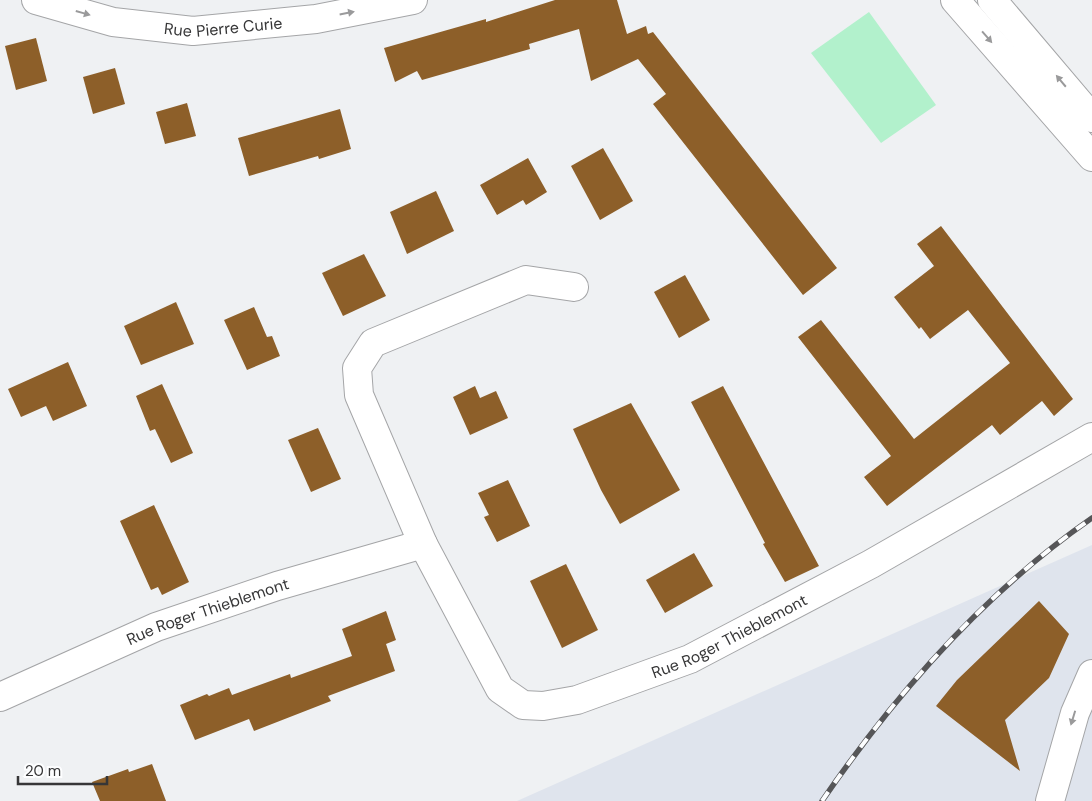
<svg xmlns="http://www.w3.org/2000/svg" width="1092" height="801" font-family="'DM Sans',sans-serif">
<rect width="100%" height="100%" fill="#eff1f3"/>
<path fill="#dfe4ed" d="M 1092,545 L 1092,801 L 517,801 Z"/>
<path fill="#b2f1cc" d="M 869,12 L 936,105 L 881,143 L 811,53 Z"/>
<g fill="#8d5f29">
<path d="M 555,0 L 617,0 L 627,34 L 646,26 L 648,34 L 653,32 L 837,268 L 803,295 L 653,104 L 666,94 L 638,59 L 591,81 L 579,29 L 529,44 L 530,49 L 422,80 L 417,71 L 395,82 L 384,48 L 486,19 L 486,22 Z"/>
<path d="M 36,38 L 47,81 L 16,90 L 5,46 Z"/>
<path d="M 115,68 L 125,104 L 93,114 L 83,77 Z"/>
<path d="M 187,103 L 196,136 L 165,144 L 156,112 Z"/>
<path d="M 340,109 L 351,149 L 319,159 L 318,156 L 249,176 L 238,138 Z"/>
<path d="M 603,148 L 633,201 L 600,220 L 571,166 Z"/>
<path d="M 528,158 L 547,192 L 526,205 L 523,200 L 497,215 L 480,185 Z"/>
<path d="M 436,191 L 454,231 L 407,254 L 390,212 Z"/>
<path d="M 941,226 L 1073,399 L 1054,416 L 1042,401 L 1000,435 L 992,425 L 887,506 L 864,477 L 891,456 L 798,337 L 821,320 L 914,439 L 1010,363 L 968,310 L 930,339 L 921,327 L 919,329 L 894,297 L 934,266 L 917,244 Z"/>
<path d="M 364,254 L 386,296 L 343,316 L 322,273 Z"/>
<path d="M 685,275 L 710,320 L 679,338 L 654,292 Z"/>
<path d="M 176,302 L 194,344 L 141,365 L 124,326 Z"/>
<path d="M 254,307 L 267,337 L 272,336 L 280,356 L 247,370 L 224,320 Z"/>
<path d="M 68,362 L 87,406 L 53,421 L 46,406 L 21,417 L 8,389 Z"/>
<path d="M 162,384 L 193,453 L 171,463 L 155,429 L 150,431 L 136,396 Z"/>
<path d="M 475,386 L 480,398 L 496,391 L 508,418 L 470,435 L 453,397 Z"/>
<path d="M 723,386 L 819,566 L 785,582 L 763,544 L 765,543 L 691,402 Z"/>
<path d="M 631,403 L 680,490 L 620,524 L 601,490 L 573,429 Z"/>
<path d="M 318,428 L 341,479 L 311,492 L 288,440 Z"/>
<path d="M 508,480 L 530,526 L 497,542 L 484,517 L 489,515 L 478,493 Z"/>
<path d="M 154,505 L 189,582 L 162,595 L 158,587 L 151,590 L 120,521 Z"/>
<path d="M 694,553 L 713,586 L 665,613 L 646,580 Z"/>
<path d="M 566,564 L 598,630 L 562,648 L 530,581 Z"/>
<path d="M 1039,601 L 1069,634 L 1049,678 L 1005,720 L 1020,771 L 936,706 L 957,680 Z"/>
<path d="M 386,611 L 396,640 L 386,644 L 395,671 L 328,696 L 331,701 L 254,731 L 249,719 L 195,740 L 180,705 L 207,694 L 209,696 L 229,688 L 232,695 L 290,674 L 291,678 L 352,656 L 342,629 Z"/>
<path d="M 152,764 L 166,801 L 100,801 L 92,782 L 128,769 L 129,772 Z"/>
</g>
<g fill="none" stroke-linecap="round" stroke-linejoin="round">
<defs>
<g id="street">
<path id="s1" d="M 36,0 L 113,22 L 193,31 L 316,19 L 413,0"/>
<path id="s2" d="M 574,287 L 526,280 L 373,343 L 357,368 L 359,395 L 423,544 L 500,689 L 523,705 L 543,706 L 577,700 L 690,659 L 871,564 L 1092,437"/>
<path id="s3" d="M 0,697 L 156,627 L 277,586 L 423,544"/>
<path d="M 1050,801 L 1075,713 L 1092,674"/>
</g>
<g id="secondary">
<path d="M 955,0 L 1092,157"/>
<path d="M 992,0 L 1092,118"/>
</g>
</defs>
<use href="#street" stroke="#a4a5a7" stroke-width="30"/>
<use href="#secondary" stroke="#a4a5a7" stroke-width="30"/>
<use href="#street" stroke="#fff" stroke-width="28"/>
<use href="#secondary" stroke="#fff" stroke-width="28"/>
<defs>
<path id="rail" d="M 822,801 C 896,693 984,593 1092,518"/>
</defs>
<use href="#rail" stroke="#565658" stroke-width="5.5"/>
<use href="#rail" stroke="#fdfeff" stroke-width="4" stroke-dasharray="11" stroke-linecap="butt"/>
</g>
<defs><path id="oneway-solid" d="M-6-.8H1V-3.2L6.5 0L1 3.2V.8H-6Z" transform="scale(1.25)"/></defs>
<g fill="#9a9a9b">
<use href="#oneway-solid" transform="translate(83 13) rotate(16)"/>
<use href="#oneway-solid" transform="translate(347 13) rotate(-11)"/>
<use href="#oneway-solid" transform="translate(987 37) rotate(49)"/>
<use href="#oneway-solid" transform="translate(1061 81) rotate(-130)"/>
<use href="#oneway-solid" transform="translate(1073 718) rotate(107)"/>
</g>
<g text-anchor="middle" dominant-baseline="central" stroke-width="5" stroke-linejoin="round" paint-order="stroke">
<g font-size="16" fill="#363637" stroke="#fdfeff">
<text stroke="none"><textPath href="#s1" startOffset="191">Rue Pierre Curie</textPath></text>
<text stroke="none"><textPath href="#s3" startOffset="225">Rue Roger Thieblemont</textPath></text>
<text stroke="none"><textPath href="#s2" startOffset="845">Rue Roger Thieblemont</textPath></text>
</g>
</g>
<path d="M18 776v8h89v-8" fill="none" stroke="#363637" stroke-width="2.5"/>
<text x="25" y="776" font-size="15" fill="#363637" stroke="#fdfeff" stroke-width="4" paint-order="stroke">20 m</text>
</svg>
